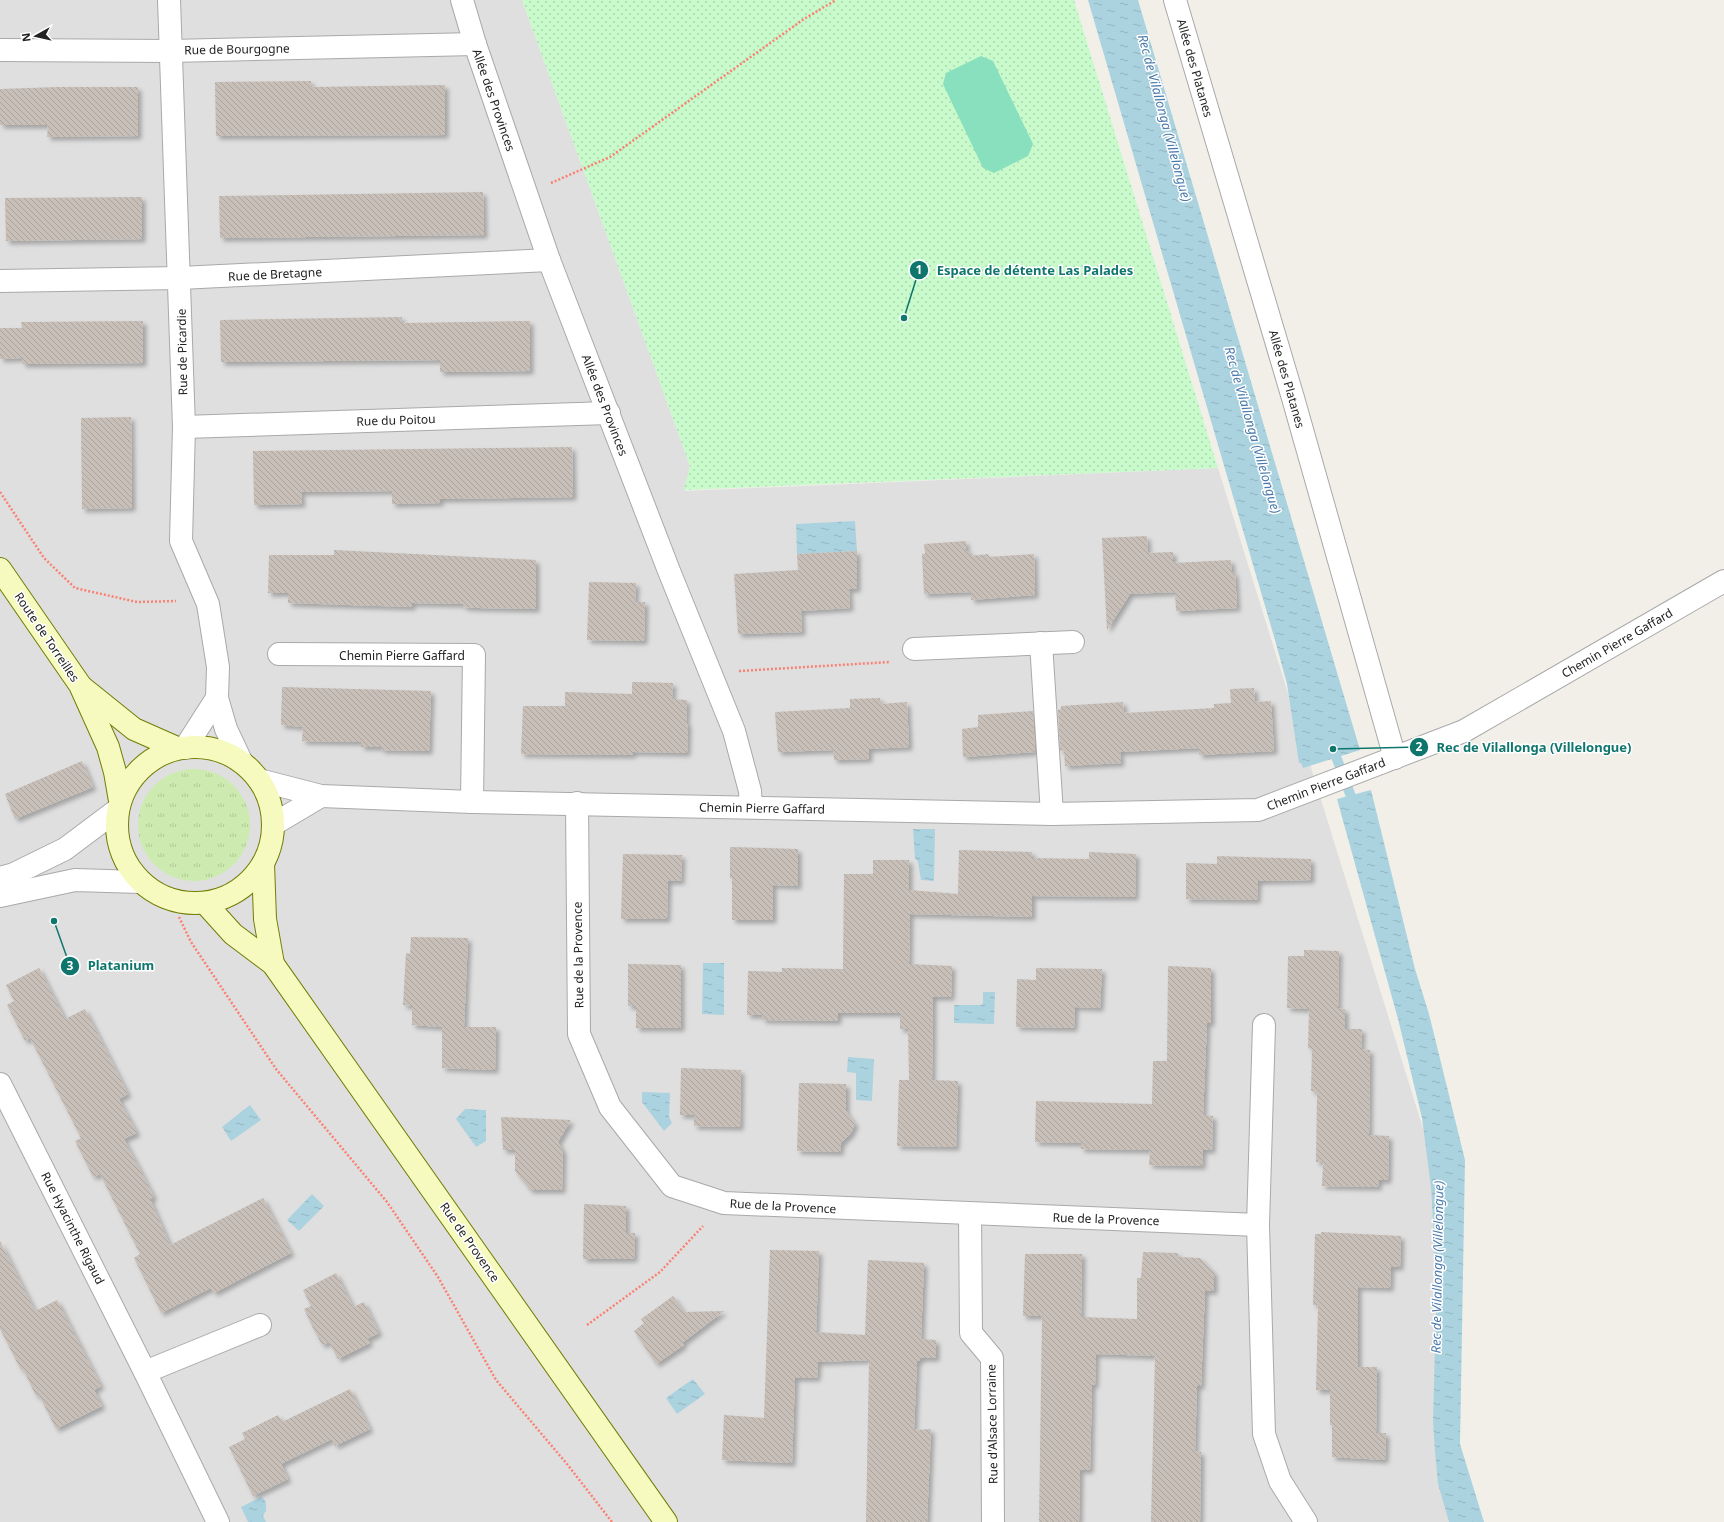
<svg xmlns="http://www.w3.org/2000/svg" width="1724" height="1522" font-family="'Noto Sans',sans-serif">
<defs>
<pattern id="grass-tufts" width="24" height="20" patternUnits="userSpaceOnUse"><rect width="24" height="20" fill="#cdebb0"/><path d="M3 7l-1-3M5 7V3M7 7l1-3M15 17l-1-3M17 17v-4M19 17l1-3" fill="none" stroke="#b0c997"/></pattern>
<pattern id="park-dots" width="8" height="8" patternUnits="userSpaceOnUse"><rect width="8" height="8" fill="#c8facc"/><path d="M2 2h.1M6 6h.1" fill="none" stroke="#acd6af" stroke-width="1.8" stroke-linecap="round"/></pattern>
<pattern id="water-ripples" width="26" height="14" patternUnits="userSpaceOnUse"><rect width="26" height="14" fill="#aad3df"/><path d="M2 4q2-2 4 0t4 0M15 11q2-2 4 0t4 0" fill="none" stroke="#92b5bf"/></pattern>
<pattern id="building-back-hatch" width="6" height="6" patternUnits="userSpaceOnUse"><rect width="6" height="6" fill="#c7bfb8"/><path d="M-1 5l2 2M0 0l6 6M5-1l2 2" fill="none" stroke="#aba49e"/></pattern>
<filter id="shadow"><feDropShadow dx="3.5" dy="3.5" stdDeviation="2" flood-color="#0004"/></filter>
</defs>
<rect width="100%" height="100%" fill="#f2efe9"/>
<path fill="#e0dfdf" d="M 0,0 L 522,0 L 690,466 L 685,491 L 1218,468 L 1435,1167 L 1453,1522 L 0,1522 Z"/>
<circle fill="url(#grass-tufts)" cx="194" cy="825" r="56"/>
<path fill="url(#park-dots)" d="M 522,0 L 1074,0 L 1218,468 L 684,490 L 690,466 Z"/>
<path fill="#88e0be" d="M 981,56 L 993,61 L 1033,144 L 1028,156 L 994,173 L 983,168 L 943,84 L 946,73 Z"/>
<g fill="url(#water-ripples)">
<path d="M 1088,0 L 1138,0 L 1360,750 L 1303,768 L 1301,763 L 1299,763 L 1287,684 L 1275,640 Z"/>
<path d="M 855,521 L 857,551 L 797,554 L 796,524 Z"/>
<path d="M 1371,790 L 1415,969 L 1429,1014 L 1465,1160 L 1460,1444 L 1484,1522 L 1449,1522 L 1438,1484 L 1435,1451 L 1433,1421 L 1436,1308 L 1434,1238 L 1431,1187 L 1422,1118 L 1398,1019 L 1337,799 Z"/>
<path d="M 913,829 L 935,829 L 934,881 L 921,880 L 918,862 L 915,858 Z"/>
<path d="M 703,963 L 724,963 L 724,1015 L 702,1014 Z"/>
<path d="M 983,992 L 995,992 L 994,1024 L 954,1023 L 954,1005 L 981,1005 L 983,1003 Z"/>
<path d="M 848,1057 L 874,1059 L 872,1101 L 856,1100 L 856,1073 L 847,1072 Z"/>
<path d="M 642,1092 L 670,1093 L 669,1117 L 672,1123 L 664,1131 L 642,1102 Z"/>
<path d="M 250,1105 L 261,1120 L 231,1141 L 222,1127 Z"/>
<path d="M 465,1109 L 486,1110 L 486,1141 L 476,1147 L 456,1119 Z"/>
<path d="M 312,1194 L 324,1206 L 299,1231 L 287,1220 Z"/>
<path d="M 693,1379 L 705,1394 L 677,1414 L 666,1398 Z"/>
<path d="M 261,1497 C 267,1500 266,1505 266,1511 L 263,1515 L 266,1522 L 248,1522 L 241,1507 Z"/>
</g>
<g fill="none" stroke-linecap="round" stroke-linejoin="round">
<path stroke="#aad3df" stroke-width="10" d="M 1332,746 L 1355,807"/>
</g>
<g fill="url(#building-back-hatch)" filter="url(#shadow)">
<path d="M 311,81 L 311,87 L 445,85 L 445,135 L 216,136 L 215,82 Z"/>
<path d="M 57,87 L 138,87 L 138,136 L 47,137 L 48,125 L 0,125 L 0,89 Z"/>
<path d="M 483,192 L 484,235 L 220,238 L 219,196 Z"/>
<path d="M 142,197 L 142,239 L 6,241 L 5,198 Z"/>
<path d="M 402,317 L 402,323 L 530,321 L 530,371 L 440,372 L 440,360 L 221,362 L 220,320 Z"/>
<path d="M 143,321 L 143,363 L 22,364 L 22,358 L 0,359 L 0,328 L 22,328 L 21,322 Z"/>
<path d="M 131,417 L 132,508 L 82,509 L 81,418 Z"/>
<path d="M 572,447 L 573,497 L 440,499 L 440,503 L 392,504 L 392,491 L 301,492 L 302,504 L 254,505 L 253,451 Z"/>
<path d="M 1147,536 L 1148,553 L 1173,552 L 1173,563 L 1231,560 L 1232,572 L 1235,573 L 1237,608 L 1176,611 L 1175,592 L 1130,594 L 1107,630 L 1102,538 Z"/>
<path d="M 966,541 L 966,551 L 970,551 L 970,556 L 988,554 L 989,557 L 1034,554 L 1035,595 L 971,600 L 971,592 L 924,594 L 922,554 L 925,554 L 924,544 Z"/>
<path d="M 334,550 L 536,560 L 536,609 L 478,608 L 463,607 L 463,604 L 412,603 L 412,607 L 288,603 L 288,593 L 268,593 L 269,555 L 334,555 Z"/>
<path d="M 857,551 L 857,589 L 849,589 L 850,608 L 801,611 L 802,632 L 738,634 L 734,574 L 798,570 L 797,554 Z"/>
<path d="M 589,582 L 636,583 L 635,602 L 645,602 L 644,641 L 587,640 Z"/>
<path d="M 632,682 L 673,683 L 672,699 L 687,700 L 686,723 L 688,723 L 687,753 L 633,752 L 632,755 L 521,754 L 523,706 L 565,706 L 565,692 L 632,694 Z"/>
<path d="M 282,687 L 431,691 L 429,751 L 381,750 L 381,747 L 361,747 L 361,742 L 302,741 L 303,727 L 281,725 Z"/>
<path d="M 1254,688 L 1255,702 L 1271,701 L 1274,751 L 1199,755 L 1199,748 L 1120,752 L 1121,763 L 1065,766 L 1064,750 L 1060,751 L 1058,710 L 1061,709 L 1061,706 L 1123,702 L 1124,713 L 1214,708 L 1214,704 L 1231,703 L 1230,689 Z"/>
<path d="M 880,698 L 881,704 L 907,702 L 909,747 L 869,749 L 869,759 L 834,760 L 833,750 L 778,752 L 775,712 L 850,708 L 850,699 Z"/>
<path d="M 1033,711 L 1035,752 L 963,757 L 962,729 L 978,727 L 978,715 Z"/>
<path d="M 82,761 L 93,787 L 15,819 L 5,794 Z"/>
<path d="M 730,847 L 798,849 L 798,886 L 773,885 L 773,920 L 732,920 L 732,878 L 730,878 Z"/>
<path d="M 959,850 L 1032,852 L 1032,858 L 1089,859 L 1089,852 L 1136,854 L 1135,897 L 1032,896 L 1032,917 L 910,914 L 909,964 L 952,966 L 951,997 L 933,997 L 932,1080 L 958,1081 L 956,1147 L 897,1146 L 899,1080 L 909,1080 L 908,1029 L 900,1029 L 900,1013 L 838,1013 L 838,1021 L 762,1020 L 762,1015 L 747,1015 L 748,971 L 782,972 L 782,968 L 843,969 L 844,874 L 873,874 L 873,860 L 909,860 L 909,890 L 958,894 Z"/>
<path d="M 623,854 L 682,855 L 681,881 L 668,881 L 667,919 L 621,919 Z"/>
<path d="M 1217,856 L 1311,859 L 1311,880 L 1258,881 L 1257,900 L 1186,899 L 1186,863 L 1217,864 Z"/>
<path d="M 411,937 L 468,938 L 464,1027 L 496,1027 L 495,1070 L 442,1068 L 442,1027 L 412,1025 L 412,1006 L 403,1005 L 406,953 L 410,954 Z"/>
<path d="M 1304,950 L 1339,951 L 1338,1008 L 1345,1009 L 1345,1029 L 1362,1029 L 1361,1049 L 1370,1050 L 1369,1135 L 1389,1136 L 1388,1180 L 1379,1180 L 1378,1187 L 1322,1186 L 1323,1162 L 1316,1162 L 1317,1092 L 1311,1091 L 1312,1049 L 1308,1048 L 1309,1009 L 1287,1008 L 1288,956 L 1304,956 Z"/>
<path d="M 628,964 L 681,965 L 681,1028 L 636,1028 L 636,1006 L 628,1006 Z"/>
<path d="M 1168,966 L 1211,968 L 1211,1023 L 1207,1023 L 1203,1115 L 1213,1116 L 1212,1150 L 1203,1150 L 1202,1166 L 1149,1165 L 1150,1150 L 1081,1149 L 1081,1143 L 1035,1142 L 1036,1101 L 1152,1104 L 1153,1061 L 1167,1061 Z"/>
<path d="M 39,968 L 65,1019 L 85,1009 L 128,1094 L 119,1099 L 137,1133 L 124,1139 L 154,1197 L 150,1199 L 170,1245 L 263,1198 L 291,1253 L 214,1293 L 211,1288 L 161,1313 L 134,1258 L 140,1254 L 100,1174 L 93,1177 L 75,1141 L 81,1138 L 30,1038 L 25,1041 L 7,1005 L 14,1001 L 6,985 Z"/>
<path d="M 1036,968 L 1102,969 L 1100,1008 L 1075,1007 L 1074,1028 L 1016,1027 L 1017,979 L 1036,980 Z"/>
<path d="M 681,1068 L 741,1070 L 740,1127 L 694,1126 L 694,1115 L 680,1115 Z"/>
<path d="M 799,1083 L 846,1084 L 846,1111 L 855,1124 L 851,1133 L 841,1143 L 840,1152 L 797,1151 Z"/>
<path d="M 501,1117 L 571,1120 L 558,1142 L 563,1151 L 562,1190 L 530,1190 L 515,1171 L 515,1150 L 503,1150 Z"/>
<path d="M 584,1204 L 626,1206 L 626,1233 L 635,1233 L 634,1259 L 583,1259 Z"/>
<path d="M 1321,1232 L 1401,1236 L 1400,1267 L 1391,1267 L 1390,1288 L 1358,1287 L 1358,1367 L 1377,1367 L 1376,1433 L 1386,1433 L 1385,1460 L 1332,1457 L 1332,1425 L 1330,1425 L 1330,1390 L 1316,1390 L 1318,1305 L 1313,1305 L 1315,1234 L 1321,1234 Z"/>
<path d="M 0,1241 L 35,1311 L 57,1300 L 101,1386 L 94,1390 L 102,1406 L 56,1429 L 39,1395 L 36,1396 L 23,1369 L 21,1370 L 0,1329 Z"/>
<path d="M 770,1250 L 819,1251 L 816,1332 L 865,1335 L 868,1260 L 924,1263 L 921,1339 L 936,1340 L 936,1358 L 920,1358 L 920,1361 L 917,1361 L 914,1430 L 931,1429 L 927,1522 L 866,1522 L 869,1360 L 818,1362 L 817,1378 L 795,1378 L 792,1463 L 722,1460 L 724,1415 L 764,1418 Z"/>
<path d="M 1143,1252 L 1178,1253 L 1178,1257 L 1200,1258 L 1214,1273 L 1214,1291 L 1205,1291 L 1201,1386 L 1197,1386 L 1195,1451 L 1201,1452 L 1200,1522 L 1151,1522 L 1155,1356 L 1096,1354 L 1095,1385 L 1092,1385 L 1090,1470 L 1080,1470 L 1079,1522 L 1039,1522 L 1042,1316 L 1023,1316 L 1025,1254 L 1082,1254 L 1081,1317 L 1137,1319 L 1137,1278 L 1141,1278 Z"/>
<path d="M 336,1273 L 353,1307 L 364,1302 L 379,1333 L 367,1339 L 370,1343 L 338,1359 L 329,1342 L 322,1345 L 313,1328 L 304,1309 L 311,1306 L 303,1290 Z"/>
<path d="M 673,1296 L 684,1312 L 724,1311 L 682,1343 L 684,1345 L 656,1364 L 634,1331 L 644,1323 L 641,1319 Z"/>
<path d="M 350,1389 L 370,1429 L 335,1446 L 332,1439 L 281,1464 L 288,1479 L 253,1496 L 229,1447 L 245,1439 L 242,1433 L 278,1415 L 282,1422 Z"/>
</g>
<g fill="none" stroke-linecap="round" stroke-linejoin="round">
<defs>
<g id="street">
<path d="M 169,0 L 184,427 L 181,541 L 208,604 L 218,667 L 217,698 L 226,729 L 241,761"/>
<path d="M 462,0 L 475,44 L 549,260 L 669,571 L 734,731 L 750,791 L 751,807"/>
<path d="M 1175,0 L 1293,398 L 1395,758"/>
<path d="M 0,50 L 171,51 L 475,44"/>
<path d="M 0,281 L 180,278 L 549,260"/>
<path d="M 184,427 L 609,413"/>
<path d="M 1041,643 L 1052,814"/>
<path d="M 914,649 L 1073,642"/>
<path d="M 279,654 L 474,655 L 472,802"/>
<path d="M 185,748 L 217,698"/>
<path d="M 259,780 L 321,796 L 472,802 L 1052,814 L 1258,810 L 1464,731 L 1724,581"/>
<path d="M 577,803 L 579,1034 L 610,1107 L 672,1186 L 724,1203 L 1258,1225"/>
<path d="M 274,824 L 321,796"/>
<path d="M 0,878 L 14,874 L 65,849 L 117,810"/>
<path d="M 0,896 L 75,880 L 140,882"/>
<path d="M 1264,1025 L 1258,1225 L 1264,1434 L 1280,1481 L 1306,1522"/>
<path d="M 0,1084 L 145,1372 L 218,1522"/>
<path d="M 970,1214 L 971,1333 L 992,1358 L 993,1522"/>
<path d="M 145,1372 L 260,1325"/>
</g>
<g id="secondary">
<path d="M 0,569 L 80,685 L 108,747 L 115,772 L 120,801"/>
<path d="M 83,688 L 134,729 L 177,748"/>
<circle cx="195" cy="825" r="78"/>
<path d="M 263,864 L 265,919 L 273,964"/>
<path d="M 205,903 L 233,934 L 273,964 L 666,1522"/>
</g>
</defs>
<use href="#street" stroke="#a9a9a9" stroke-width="24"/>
<use href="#secondary" stroke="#707d05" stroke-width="24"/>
<g stroke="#fa8072" stroke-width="2.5" stroke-dasharray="2 2" stroke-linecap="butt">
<path d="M 551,183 L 610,157 L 804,19 L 836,0"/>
<path d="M 0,492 L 44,558 L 75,588 L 137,602 L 176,601"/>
<path d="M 739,671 L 890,662"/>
<path d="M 174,901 L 176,909"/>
<path d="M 179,917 L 191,942 L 276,1069 L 387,1202 L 438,1277 L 496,1380 L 567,1464 L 612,1522"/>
<path d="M 587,1325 L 660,1272 L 703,1226"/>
</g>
<use href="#street" stroke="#fff" stroke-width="22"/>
<use href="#secondary" stroke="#f7fabf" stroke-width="22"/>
</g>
<g text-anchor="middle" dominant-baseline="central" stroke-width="3" stroke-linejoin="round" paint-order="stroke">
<g font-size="12" fill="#222" stroke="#fff">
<text transform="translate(237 49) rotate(-1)">Rue de Bourgogne</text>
<text transform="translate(1195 68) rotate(74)">Allée des Platanes</text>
<text transform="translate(494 100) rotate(71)">Allée des Provinces</text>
<text transform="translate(275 274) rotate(-3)">Rue de Bretagne</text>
<text transform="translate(182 352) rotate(-91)">Rue de Picardie</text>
<text transform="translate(1287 379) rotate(74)">Allée des Platanes</text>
<text transform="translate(605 405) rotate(69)">Allée des Provinces</text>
<text transform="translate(396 420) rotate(-2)">Rue du Poitou</text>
<text transform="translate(47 637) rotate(56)">Route de Torreilles</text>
<text transform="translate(1617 643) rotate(-30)">Chemin Pierre Gaffard</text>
<text x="402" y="655">Chemin Pierre Gaffard</text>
<text transform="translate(1326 784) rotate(-21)">Chemin Pierre Gaffard</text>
<text transform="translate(762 808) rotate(1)">Chemin Pierre Gaffard</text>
<text transform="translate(578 955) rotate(-91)">Rue de la Provence</text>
<text transform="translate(783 1206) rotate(3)">Rue de la Provence</text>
<text transform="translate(1106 1219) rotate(2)">Rue de la Provence</text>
<text transform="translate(73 1228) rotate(63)">Rue Hyacinthe Rigaud</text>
<text transform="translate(470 1242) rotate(55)">Rue de Provence</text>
<text transform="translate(992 1424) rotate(-91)">Rue d'Alsace Lorraine</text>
</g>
<g font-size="13" font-style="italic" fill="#4a7aab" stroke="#fff">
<text transform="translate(1165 118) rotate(75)">Rec de Vilallonga (Villelongue)</text>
<text transform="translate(1253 430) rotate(74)">Rec de Vilallonga (Villelongue)</text>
<text transform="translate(1437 1267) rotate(-89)">Rec de Vilallonga (Villelongue)</text>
</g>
</g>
<path fill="none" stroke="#0f766e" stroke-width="1.5" d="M904 318L919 270M1333 749L1419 747M54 921L70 966"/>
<g fill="#0f766e" stroke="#fff" stroke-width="1.5">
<circle cx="904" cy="318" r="4"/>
<circle cx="1333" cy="749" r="4"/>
<circle cx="54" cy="921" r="4"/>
<circle cx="919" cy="270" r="10"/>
<circle cx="1419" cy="747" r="10"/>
<circle cx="70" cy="966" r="10"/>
</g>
<g font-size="12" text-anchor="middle" font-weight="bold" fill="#fff">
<text x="919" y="274">1</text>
<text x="1419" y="751">2</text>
<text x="70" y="970">3</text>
</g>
<g font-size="13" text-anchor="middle" font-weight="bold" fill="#0f766e" stroke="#fff" stroke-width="3" stroke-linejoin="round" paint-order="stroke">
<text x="1035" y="275">Espace de détente Las Palades</text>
<text x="1534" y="752">Rec de Vilallonga (Villelongue)</text>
<text x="121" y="970">Platanium</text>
</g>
<g transform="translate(36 36) rotate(262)" stroke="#ffffff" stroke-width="3" paint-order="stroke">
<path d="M0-3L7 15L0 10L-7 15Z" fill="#222222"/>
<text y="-6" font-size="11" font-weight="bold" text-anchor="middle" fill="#222222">N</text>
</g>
</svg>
